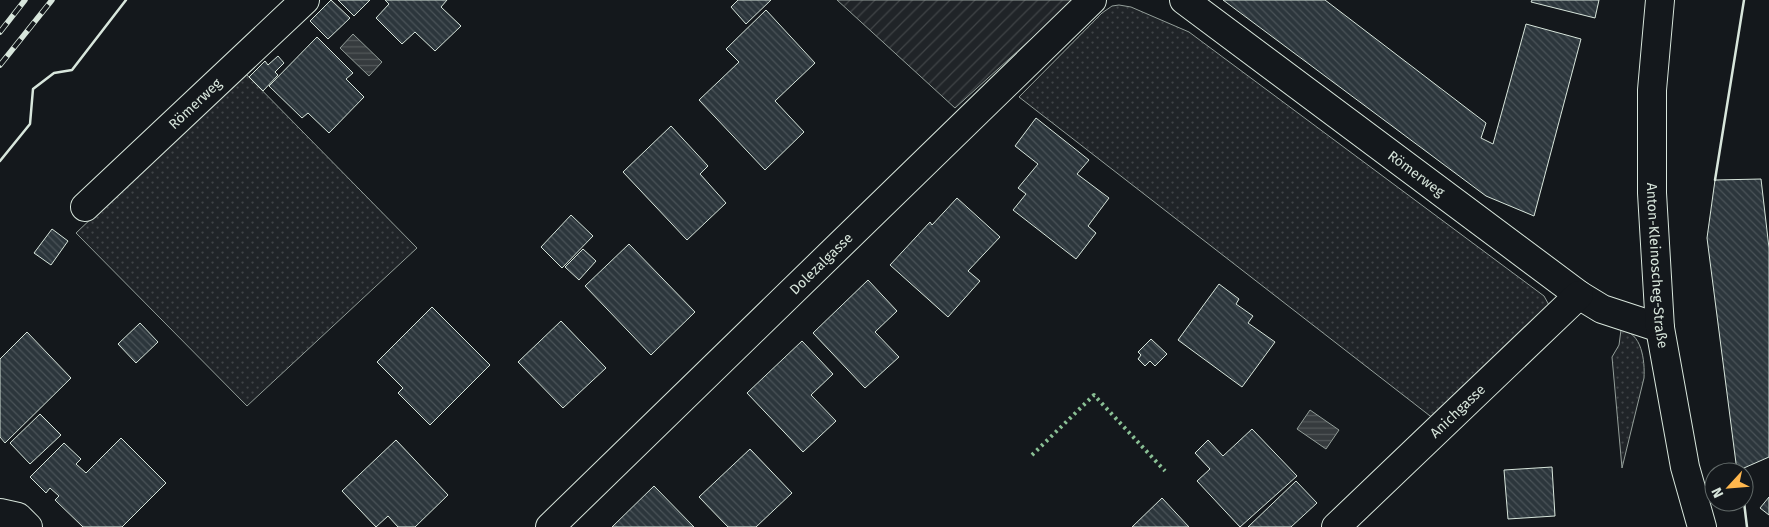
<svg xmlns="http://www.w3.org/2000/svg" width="1769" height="527" font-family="'Fira Sans',sans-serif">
<defs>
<pattern id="grass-dots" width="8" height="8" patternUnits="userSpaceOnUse" patternTransform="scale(1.25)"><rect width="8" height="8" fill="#202428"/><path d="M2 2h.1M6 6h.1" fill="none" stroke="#404447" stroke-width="1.8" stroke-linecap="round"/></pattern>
<pattern id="garden-furrows" width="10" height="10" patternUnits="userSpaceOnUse" patternTransform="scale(1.25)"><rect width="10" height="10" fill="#202428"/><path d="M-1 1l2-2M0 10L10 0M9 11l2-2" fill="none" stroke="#404447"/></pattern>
<pattern id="water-rules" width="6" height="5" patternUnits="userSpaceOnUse" patternTransform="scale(1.25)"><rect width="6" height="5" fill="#363b3e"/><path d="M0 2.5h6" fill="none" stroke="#525759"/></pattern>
<pattern id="building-back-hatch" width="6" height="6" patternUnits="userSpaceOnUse" patternTransform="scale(1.25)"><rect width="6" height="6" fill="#2c363c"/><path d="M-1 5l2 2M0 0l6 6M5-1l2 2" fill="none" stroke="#4a5358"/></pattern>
</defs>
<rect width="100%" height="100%" fill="#14181c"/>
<g fill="url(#grass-dots)" stroke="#939e99">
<path d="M 1119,5 L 1131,7 L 1189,32 L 1544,296 L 1549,305 L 1434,419 L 1019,97 L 1102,13 L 1112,6 Z"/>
<path d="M 245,73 L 417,248 L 247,406 L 76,233 Z"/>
<path d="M 1621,330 C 1642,332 1645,361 1644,378 L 1622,468 L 1612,357 L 1619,345 Z"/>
</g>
<path fill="url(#garden-furrows)" stroke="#939e99" d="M 837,0 L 1074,0 L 955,108 Z"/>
<g fill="url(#water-rules)" stroke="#939e99">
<path d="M 353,34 L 382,62 L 369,76 L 340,48 Z"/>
<path d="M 1310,410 L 1339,430 L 1326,449 L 1297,429 Z"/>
</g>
<g fill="url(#building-back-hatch)" stroke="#d8e6dc">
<path d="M 331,0 L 350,18 L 328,39 L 310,21 Z"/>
<path d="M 338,0 L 370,0 L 354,16 Z"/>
<path d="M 385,0 L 447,0 L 441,7 L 461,26 L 435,51 L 415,32 L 402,44 L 376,18 L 389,4 Z"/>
<path d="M 738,0 L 771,0 L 746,24 L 731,7 Z"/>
<path d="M 1223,0 L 1325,0 L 1486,123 L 1481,138 L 1493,144 L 1526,24 L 1581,39 L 1534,216 L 1486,196 Z"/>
<path d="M 1532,0 L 1599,0 L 1595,18 L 1531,2 Z"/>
<path d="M 766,10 L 815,63 L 775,101 L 804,132 L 765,170 L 699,100 L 739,62 L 726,49 Z"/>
<path d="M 317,37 L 353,73 L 346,79 L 364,97 L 329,133 L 308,113 L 302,118 L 269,86 Z"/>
<path d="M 278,56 L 284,63 L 275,72 L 278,75 L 263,91 L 249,77 L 265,61 L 268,65 Z"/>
<path d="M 1036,118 L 1089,160 L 1077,174 L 1109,198 L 1088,226 L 1096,233 L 1076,259 L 1013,210 L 1026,194 L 1018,188 L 1038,164 L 1015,146 Z"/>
<path d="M 671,126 L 708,166 L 700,174 L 726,203 L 687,240 L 623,172 Z"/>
<path d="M 1761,179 L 1769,248 L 1769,457 L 1737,471 L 1707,238 L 1715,180 Z"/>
<path d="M 957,198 L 1000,237 L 968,271 L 980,281 L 948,317 L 890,265 L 930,222 L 932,225 Z"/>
<path d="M 571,215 L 593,236 L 562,268 L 541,247 Z"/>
<path d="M 52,229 L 68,241 L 51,265 L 34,253 Z"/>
<path d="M 629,244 L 695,312 L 651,355 L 585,286 Z"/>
<path d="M 583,249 L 596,261 L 579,280 L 565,267 Z"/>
<path d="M 868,280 L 897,311 L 875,332 L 899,357 L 865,388 L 813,333 Z"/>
<path d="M 1219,284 L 1239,299 L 1236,304 L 1253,316 L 1248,323 L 1275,342 L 1242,387 L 1178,340 Z"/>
<path d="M 432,307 L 490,365 L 430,425 L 398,393 L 403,388 L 377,362 Z"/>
<path d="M 561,321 L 606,368 L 563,408 L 518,362 Z"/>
<path d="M 140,323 L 158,342 L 136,363 L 118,344 Z"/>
<path d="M 27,332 L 71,378 L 5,443 L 0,437 L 0,359 Z"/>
<path d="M 1151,339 L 1167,354 L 1155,366 L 1150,361 L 1145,366 L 1138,359 L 1141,355 L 1138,352 Z"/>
<path d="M 802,341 L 833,374 L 811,395 L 836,421 L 803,452 L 747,393 Z"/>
<path d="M 40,414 L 61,435 L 30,464 L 10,443 Z"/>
<path d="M 1252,429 L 1297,476 L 1240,527 L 1197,481 L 1210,469 L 1195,453 L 1208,440 L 1223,456 Z"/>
<path d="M 121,438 L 166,483 L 122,527 L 83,527 L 55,500 L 59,496 L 50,488 L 46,493 L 30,477 L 64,443 L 81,459 L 76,464 L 86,473 Z"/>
<path d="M 396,440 L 448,495 L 415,527 L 398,527 L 388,516 L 376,527 L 342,491 Z"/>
<path d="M 750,449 L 792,493 L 756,527 L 728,527 L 699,497 Z"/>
<path d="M 1552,467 L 1555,516 L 1508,519 L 1504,470 Z"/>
<path d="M 1296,481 L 1317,503 L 1291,527 L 1248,527 Z"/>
<path d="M 654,486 L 694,527 L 612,527 Z"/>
<path d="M 1769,497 L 1769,515 L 1760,508 Z"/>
<path d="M 1162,498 L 1189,527 L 1132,527 Z"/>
</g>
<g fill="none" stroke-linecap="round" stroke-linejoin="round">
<defs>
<g id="minor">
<path id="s1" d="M 1184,0 L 1579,295 L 1602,309 L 1660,328"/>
<path id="s2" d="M 85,207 L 305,0"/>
<path d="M 0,513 L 18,517 L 28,527"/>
<path id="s3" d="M 550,527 L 1092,0"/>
<path id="s4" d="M 1336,527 L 1579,295"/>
</g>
<g id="secondary">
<path id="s5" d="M 1660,0 L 1652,90 L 1652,193 L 1660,328 L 1685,467 L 1702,527"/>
</g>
</defs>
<use href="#minor" stroke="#d8e6dc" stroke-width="30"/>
<use href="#secondary" stroke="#d8e6dc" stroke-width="30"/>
<use href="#minor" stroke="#14181c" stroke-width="28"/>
<use href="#secondary" stroke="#14181c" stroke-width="28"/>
<defs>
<g id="rail">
<path d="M 0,32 L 25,0"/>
<path d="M 0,65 L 52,0"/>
</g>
</defs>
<use href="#rail" stroke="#d8e6dc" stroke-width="5.5"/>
<use href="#rail" stroke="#14181c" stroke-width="4" stroke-dasharray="11" stroke-linecap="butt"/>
<path stroke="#8ac095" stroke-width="4" stroke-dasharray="2.5 4" stroke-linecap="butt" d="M 1032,455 L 1094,395 L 1165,471"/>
<g stroke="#d8e6dc" stroke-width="2.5">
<path d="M 0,161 L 30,124 L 33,89 L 54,73 L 72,70 L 126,0"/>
<path d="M 1715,180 L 1744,0"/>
<path d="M 1744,502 L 1747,527"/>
</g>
</g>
<g text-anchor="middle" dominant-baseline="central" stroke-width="4" stroke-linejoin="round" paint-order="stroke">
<g font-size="14" fill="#d8e6dc" stroke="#14181c">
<text stroke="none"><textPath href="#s2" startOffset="151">Römerweg</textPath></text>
<text stroke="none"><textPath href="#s1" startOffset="290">Römerweg</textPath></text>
<text stroke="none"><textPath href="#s3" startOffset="378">Dolezalgasse</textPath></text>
<text stroke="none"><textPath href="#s5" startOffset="266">Anton-Kleinoscheg-Straße</textPath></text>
<text stroke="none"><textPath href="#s4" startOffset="168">Anichgasse</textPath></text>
</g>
</g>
<g transform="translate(1729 487) rotate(244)"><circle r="24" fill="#14181c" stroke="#626a69"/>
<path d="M0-4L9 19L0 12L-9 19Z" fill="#ffb74d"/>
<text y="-8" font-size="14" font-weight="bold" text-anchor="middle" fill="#d8e6dc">N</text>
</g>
</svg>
